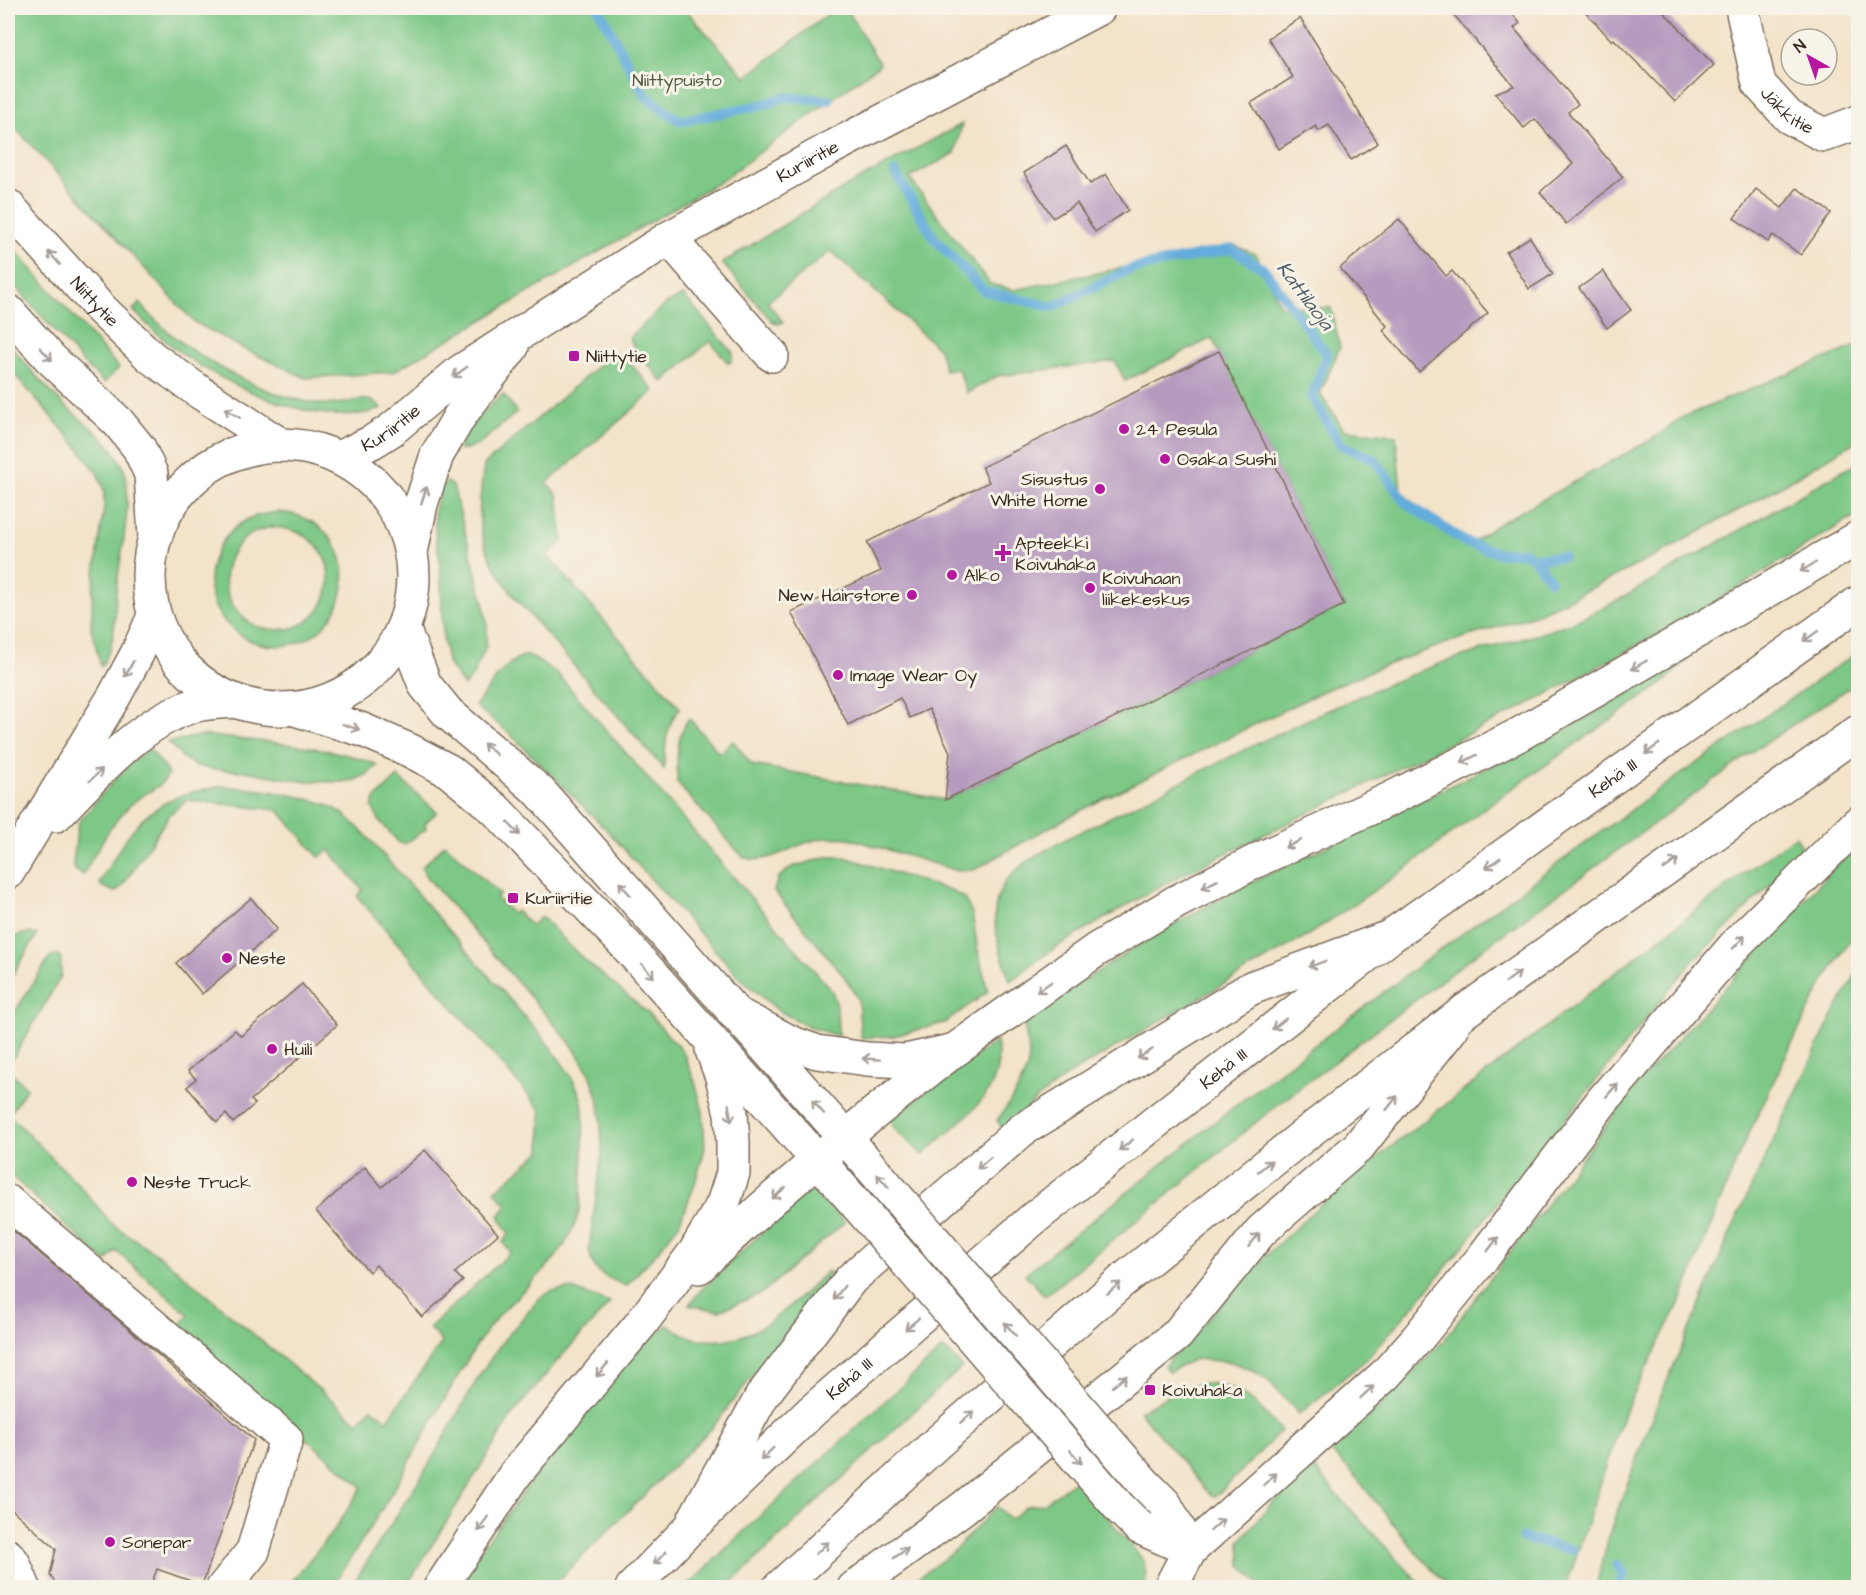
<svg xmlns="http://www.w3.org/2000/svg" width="1866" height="1595" font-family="'Architects Daughter',sans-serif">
<rect width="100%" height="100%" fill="#f7f3e8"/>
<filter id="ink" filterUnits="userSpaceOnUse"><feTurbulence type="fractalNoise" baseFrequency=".0167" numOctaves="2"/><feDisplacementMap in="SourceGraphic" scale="12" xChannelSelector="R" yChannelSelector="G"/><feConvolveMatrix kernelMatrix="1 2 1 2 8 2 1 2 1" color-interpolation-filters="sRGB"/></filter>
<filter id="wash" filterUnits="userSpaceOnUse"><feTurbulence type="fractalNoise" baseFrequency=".008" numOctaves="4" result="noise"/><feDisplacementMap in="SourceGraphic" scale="24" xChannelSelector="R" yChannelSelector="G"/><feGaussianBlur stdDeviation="1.35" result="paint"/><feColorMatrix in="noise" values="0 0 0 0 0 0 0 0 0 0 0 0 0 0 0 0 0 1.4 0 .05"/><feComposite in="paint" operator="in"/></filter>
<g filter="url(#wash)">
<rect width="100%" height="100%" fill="#f3e3c9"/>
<g fill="#7dc887" stroke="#5c7952" stroke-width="1.5" fill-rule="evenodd">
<path d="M 8,8 L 684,8 L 746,77 L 836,8 L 846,8 L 880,64 L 722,180 L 393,372 L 306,378 L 246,350 L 194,322 L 8,120 Z"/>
<path d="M 962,124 L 955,153 L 909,178 L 990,284 L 1014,290 L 1234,245 L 1257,255 L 1280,306 L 1331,308 L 1340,347 L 1320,394 L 1344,430 L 1396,435 L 1401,492 L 1466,547 L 1498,524 L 1654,438 L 1683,417 L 1858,345 L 1858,440 L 1764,496 L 1659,554 L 1590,589 L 1532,616 L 1444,644 L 1373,670 L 1323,691 L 1103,799 L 1048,828 L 974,870 L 958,871 L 848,838 C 836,837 826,837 815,840 C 792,845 765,868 742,856 L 677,783 C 678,758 674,741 689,718 L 719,753 L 733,741 L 752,765 L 945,800 L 1344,605 L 1212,338 L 1125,381 L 1115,361 L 997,376 L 967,393 L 958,369 L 945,370 L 939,349 L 831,251 L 767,302 L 783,322 L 779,324 L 772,321 L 722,263 L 847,186 Z"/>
<path d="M 8,242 L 119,368 L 104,383 L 85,365 L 8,278 Z"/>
<path d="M 683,295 L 733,353 L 731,362 L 728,363 L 710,341 L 663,382 L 634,348 L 630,337 L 666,304 Z"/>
<path d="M 140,303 C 175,347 248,389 303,401 C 313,403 325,405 335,404 C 351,403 370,393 382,408 C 324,433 224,385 177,350 C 161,338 146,324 133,310 Z"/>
<path d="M 8,343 C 25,363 43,385 63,404 C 83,423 115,442 124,470 C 133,498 121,554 117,583 C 113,614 119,639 101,667 L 91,628 L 93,589 L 104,507 L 104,490 L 97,472 L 77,446 L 8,367 Z"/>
<path d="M 613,353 L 624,356 L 654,391 L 547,483 L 558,496 L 563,542 L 547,555 L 680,708 C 665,726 665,747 664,769 L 516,599 C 499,576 483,552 480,522 C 478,504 482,483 484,465 Z"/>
<path d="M 503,394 L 517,412 L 478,445 L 458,451 C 469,425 482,413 503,394 Z"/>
<path d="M 1858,462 L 1858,514 L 1700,611 L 1533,702 L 1162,885 L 1056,947 L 1010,981 C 1000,948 983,910 1007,880 C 1027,854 1091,827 1121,812 C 1225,759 1330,705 1439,664 C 1489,646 1543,637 1591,614 C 1621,600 1650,582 1679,565 C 1739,531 1799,496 1858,462 Z"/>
<path d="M 447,482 L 453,486 L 456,498 L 484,604 L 487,625 L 486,647 L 472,677 L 464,686 L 447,662 L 443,637 L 440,559 L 436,540 L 434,510 L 442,486 Z"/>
<path d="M 278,512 C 284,513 290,513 296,515 C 370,538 353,644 276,646 C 256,646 238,636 224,621 C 198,591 210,542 243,522 C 254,515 266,514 278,512 ZM 271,527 C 356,530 341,640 268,629 C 252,627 240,617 232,604 C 220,584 225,556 242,541 C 250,533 260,530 271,527 Z"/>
<path d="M 1858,652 L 1858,682 L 1759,747 L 1488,945 L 1271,1110 L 1045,1296 L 1025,1274 L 1222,1116 L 1418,966 L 1654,793 Z"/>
<path d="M 528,655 L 556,672 L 832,991 L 837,1006 L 838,1036 L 810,1027 L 779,1011 L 741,979 L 604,827 L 508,732 L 475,706 C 489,689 506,658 528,655 Z"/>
<path d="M 1689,658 L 1663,683 L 1486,807 L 1399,874 L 1308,935 L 1068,1075 L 1036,1100 L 1003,1130 L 997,1120 C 1008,1107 1029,1074 1029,1057 C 1029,1045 1025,1032 1023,1020 L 1148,939 L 1234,891 L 1349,836 L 1577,723 Z"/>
<path d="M 204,735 C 262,743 323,743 378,765 L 366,775 L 355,780 L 341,782 L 301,781 L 244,771 L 209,769 L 194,765 L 182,757 L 168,742 Z"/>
<path d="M 149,748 L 164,767 L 168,775 C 161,788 146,792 135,801 C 112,820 97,850 83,875 L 75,870 L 73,864 L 78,823 L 112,783 L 131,763 Z"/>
<path d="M 398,777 L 437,812 L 425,823 L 426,829 L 405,844 L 399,843 L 379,820 L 372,807 L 375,799 Z"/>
<path d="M 220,786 C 250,788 314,795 339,811 C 348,817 356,826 364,833 L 545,1040 C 558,1058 574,1077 581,1098 C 586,1112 582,1200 578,1215 C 563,1267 516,1289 486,1331 C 451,1382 424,1438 392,1492 C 373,1524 352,1556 332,1587 L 287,1587 L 335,1529 L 362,1487 L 179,1327 L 189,1315 L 116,1251 L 106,1262 L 8,1173 L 8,1069 L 27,1088 L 9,1115 L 78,1184 L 113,1225 L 163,1258 L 358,1422 L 372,1408 L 387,1421 L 442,1342 L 429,1328 L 511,1252 L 503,1243 L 509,1233 L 499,1216 L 507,1205 L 495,1191 L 541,1151 L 541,1110 L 357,896 L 363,890 L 329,850 L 319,857 L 278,810 L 187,800 L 170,814 L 123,885 L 115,892 L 101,886 L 100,882 C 122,845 133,817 175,798 C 188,792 206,790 220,786 Z"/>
<path d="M 1796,836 L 1801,846 L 1795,861 L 1691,963 L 1431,1286 L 1366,1360 L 1299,1414 L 1267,1379 L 1250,1369 L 1231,1362 L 1195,1359 L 1169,1372 L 1164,1366 L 1272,1250 L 1338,1188 L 1743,874 Z"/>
<path d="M 445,844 L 500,894 L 496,898 L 513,914 L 516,911 L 532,926 L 541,916 L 582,958 L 648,1013 L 683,1052 L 695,1082 L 703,1112 L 705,1148 L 694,1187 L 679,1224 L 660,1249 L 626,1286 C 604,1276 593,1275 589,1249 L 602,1152 L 601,1119 L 598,1097 L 590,1074 L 572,1045 L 425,875 L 422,867 Z"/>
<path d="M 1858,845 L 1858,928 L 1826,978 L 1793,1041 L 1739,1154 L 1683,1296 L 1624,1413 L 1566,1587 L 1449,1587 L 1414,1550 L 1352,1472 L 1331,1452 L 1385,1401 L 1444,1340 L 1637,1085 L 1839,862 Z"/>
<path d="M 826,857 L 845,857 L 951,891 L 963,897 L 972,913 L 978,951 L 988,992 L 944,1023 L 894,1036 L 861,1038 L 858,999 L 846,979 L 774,891 L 778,878 L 792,867 Z"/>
<path d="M 31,933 L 37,935 L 8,982 L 8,940 L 22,934 Z"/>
<path d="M 57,955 L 61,958 L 61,976 L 8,1067 L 8,1023 L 46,963 L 51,956 Z"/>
<path d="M 1858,970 L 1858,1587 L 1596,1587 L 1611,1528 L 1657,1405 L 1739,1213 L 1828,1025 Z"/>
<path d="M 997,1041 C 1002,1079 988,1097 961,1121 C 948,1133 935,1144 923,1155 L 894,1128 L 891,1120 L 941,1080 Z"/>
<path d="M 814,1188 L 845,1222 L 762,1293 L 719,1311 L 689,1305 L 699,1292 L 794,1202 Z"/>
<path d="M 827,1271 L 831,1275 L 712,1428 L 551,1587 L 457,1588 L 477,1555 L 567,1433 L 640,1347 L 667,1325 C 676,1330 687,1337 697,1339 C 753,1349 791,1306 827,1271 Z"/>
<path d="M 569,1289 L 575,1290 L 610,1303 L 559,1359 L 513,1414 L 406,1587 L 351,1587 L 428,1466 L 479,1376 L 503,1341 L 540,1298 L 552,1291 Z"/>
<path d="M 943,1348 L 962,1367 L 809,1509 L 727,1587 L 687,1587 L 746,1529 Z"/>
<path d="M 1204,1383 C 1241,1385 1258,1404 1281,1431 L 1216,1496 L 1211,1496 L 1139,1411 C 1153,1406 1162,1398 1175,1392 C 1184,1387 1194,1385 1204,1383 Z"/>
<path d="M 1314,1467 L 1339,1497 L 1423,1587 L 1261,1587 L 1241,1565 L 1240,1541 L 1270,1505 Z"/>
<path d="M 1076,1480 L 1144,1561 L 1146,1577 L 1145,1588 L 903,1588 L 951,1554 L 997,1506 L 1010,1520 L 1027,1506 L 1043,1504 Z"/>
</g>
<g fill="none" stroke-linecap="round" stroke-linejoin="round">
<g stroke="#64acdb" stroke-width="10">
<path d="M 598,8 L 645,95 L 666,112 L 681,121 L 766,104 L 784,97 L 829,100"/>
<path d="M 895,172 L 934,238 L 984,291 L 1052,307 L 1131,269 L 1232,249 L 1264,269 L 1327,355 L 1312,397 L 1341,445 L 1374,459 L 1406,503 L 1465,542 L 1499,553 L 1525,552 L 1533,558 L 1563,557"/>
<path d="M 1533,558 L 1550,580"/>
<path d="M 1523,1538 L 1572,1550"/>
<path d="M 1617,1565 L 1624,1573 L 1619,1588"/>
</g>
</g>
<g id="blocks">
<g fill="#b79bbf">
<path d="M 1448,8 L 1507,8 L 1520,23 L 1514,28 L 1578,104 L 1568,112 L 1623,177 L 1566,224 L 1540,192 L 1573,164 L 1535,119 L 1524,128 L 1495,93 L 1514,86 Z"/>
<path d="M 1582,8 L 1660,8 L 1714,65 L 1675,102 L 1614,39 L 1612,41 Z"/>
<path d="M 1300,18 L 1378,143 L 1351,160 L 1329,125 L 1319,131 L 1316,126 L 1279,149 L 1251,103 L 1293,77 L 1268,38 Z"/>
<path d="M 1066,146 L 1090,184 L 1106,174 L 1128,210 L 1095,232 L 1077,203 L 1053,218 L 1024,173 Z"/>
<path d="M 1797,188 L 1831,213 L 1801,255 L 1773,235 L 1768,242 L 1734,218 L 1756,189 L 1782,208 Z"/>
<path d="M 1399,219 L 1446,276 L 1452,271 L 1488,313 L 1419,372 L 1383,330 L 1387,326 L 1340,268 Z"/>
<path d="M 1530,237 L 1553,274 L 1529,289 L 1506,252 Z"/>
<path d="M 1603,271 L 1631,310 L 1607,328 L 1579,288 Z"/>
<path d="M 1219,351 L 1344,605 L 945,800 L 950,752 L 929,709 L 910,718 L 900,698 L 848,725 L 791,612 L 881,571 L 867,542 L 989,482 L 982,467 Z"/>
<path d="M 251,898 L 277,929 L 202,994 L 176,963 Z"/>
<path d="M 302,984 L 337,1025 L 251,1100 L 255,1104 L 233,1123 L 226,1114 L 217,1122 L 187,1087 L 196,1079 L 188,1071 L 235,1030 L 241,1036 Z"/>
<path d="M 425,1150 L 498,1234 L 455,1273 L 463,1281 L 422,1317 L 376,1265 L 369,1272 L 316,1211 L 365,1167 L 382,1187 Z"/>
<path d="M 8,1226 L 145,1343 L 254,1440 L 202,1585 L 157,1569 L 150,1587 L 58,1587 L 50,1575 L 56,1549 L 8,1506 Z"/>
</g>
</g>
</g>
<g filter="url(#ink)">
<use href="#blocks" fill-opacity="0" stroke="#7b6b5a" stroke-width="1.5"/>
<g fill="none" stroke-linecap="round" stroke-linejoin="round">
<defs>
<g id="minor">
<path id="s1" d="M 1742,8 L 1759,84 L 1789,117 L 1824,135 L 1858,122"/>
<path d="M 669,238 C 703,277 736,317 772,355"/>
<path id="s2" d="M 339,458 L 372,442 L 391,430 L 460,372 L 669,238 L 833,147 L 1099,8"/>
<path d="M 411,552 L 421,504 L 437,455 L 461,414 L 512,347"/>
<path d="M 56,815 C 96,775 144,716 201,704 C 212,702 223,702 234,701"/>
<path d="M 8,872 L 115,695 L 137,654 L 154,616"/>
<path d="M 8,1202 L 286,1439 L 253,1551 L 223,1588"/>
<path d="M 694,1520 L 762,1396 L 851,1279 L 1022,1130 L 1251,988 L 1384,939"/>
<path d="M 8,1556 L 13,1562 L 24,1588"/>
<path d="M 854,1588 L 963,1508 L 1177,1335 L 1261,1231 L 1358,1147 L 1452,1028"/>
</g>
<g id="major">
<path id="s3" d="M 8,206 L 100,308 L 151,357 L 201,393 L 281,445"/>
<path d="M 8,311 L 51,359 L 118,422 L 139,448 L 151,474 L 155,536"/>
<circle cx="281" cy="577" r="132"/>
</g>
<g id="highway">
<path d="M 403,628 L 425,685 L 448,713 L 540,792 L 857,1151"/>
<path d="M 295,709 L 363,730 L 411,751 L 449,771 L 495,809 L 625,944 L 831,1175"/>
<path d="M 733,1012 L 792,1043 L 817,1052 L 867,1059 L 905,1061 L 955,1050 L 1096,950 L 1176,902 L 1262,858 L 1390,799 L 1518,735 L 1858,538"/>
<path d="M 699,1267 C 777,1191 861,1122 947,1056"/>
<path d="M 1145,1484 L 1165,1504 L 1190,1550"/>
<path d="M 1119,1507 L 1139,1527 L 1190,1550"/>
<path d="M 440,1588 L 516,1473 L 640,1325 L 695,1252 L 723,1204 L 733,1173 L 733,1142 L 731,1113 L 722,1077 L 712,1050"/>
<path id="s4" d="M 632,1588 L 689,1529 L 812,1411 L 1033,1219 L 1391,936 L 1858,603"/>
<path d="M 779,1588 L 938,1442 L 1122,1281 L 1303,1136 L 1465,1011 L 1858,732"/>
<path d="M 1170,1588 L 1190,1550 L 1385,1375 L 1417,1339 L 1481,1260 L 1603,1100 L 1738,942 L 1858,823"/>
</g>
</defs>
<use href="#minor" stroke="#7b6b5a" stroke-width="36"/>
<use href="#major" stroke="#7b6b5a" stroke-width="36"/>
<use href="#highway" stroke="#7b6b5a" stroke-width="36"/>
<use href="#minor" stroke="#fff" stroke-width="33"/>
<use href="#major" stroke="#fff" stroke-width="33"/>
<use href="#highway" stroke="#fff" stroke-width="33"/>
<defs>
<g id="highway-bridge">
<path d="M 857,1151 L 1145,1484"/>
<path d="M 831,1175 L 1119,1507"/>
</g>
</defs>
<use href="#highway-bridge" stroke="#7b6b5a" stroke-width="36" stroke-linecap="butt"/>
<use href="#highway-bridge" stroke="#fff" stroke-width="33"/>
</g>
<defs><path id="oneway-shaft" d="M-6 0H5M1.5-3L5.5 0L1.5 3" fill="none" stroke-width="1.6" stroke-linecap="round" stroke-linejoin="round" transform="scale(1.5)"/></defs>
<g stroke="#a79f9a">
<use href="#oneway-shaft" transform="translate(54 258) rotate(-132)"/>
<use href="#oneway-shaft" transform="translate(46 354) rotate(47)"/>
<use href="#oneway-shaft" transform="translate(460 372) rotate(144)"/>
<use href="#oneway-shaft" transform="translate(232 413) rotate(-148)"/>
<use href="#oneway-shaft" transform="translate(424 495) rotate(-72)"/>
<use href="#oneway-shaft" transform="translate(1808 567) rotate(150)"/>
<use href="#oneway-shaft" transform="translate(1811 636) rotate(145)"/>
<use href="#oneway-shaft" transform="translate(1639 665) rotate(150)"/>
<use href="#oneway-shaft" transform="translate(129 669) rotate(119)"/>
<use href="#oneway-shaft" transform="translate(351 727) rotate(18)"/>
<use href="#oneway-shaft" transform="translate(490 749) rotate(-139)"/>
<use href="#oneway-shaft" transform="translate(1652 749) rotate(144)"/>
<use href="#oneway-shaft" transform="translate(1469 759) rotate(153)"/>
<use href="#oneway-shaft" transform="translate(96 775) rotate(-44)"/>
<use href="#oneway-shaft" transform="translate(514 829) rotate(46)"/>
<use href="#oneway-shaft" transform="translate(1293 844) rotate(155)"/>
<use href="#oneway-shaft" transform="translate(1493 863) rotate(144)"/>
<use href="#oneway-shaft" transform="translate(1671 864) rotate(-36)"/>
<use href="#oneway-shaft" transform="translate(1210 884) rotate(153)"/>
<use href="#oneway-shaft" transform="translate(625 889) rotate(-131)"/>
<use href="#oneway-shaft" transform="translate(1739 942) rotate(-47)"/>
<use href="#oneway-shaft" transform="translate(1317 964) rotate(160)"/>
<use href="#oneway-shaft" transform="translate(648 971) rotate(49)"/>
<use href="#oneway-shaft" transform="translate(1513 977) rotate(-36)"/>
<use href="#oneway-shaft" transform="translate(1044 987) rotate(145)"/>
<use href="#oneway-shaft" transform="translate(1279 1024) rotate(142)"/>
<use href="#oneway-shaft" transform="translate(1145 1054) rotate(148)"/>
<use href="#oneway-shaft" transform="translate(871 1059) rotate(-176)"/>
<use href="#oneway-shaft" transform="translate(1612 1090) rotate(-49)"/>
<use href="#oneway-shaft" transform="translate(1392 1103) rotate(-52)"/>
<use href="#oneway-shaft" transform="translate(818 1107) rotate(-132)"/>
<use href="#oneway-shaft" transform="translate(730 1113) rotate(81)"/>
<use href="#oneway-shaft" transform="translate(1126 1145) rotate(142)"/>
<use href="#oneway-shaft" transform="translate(984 1163) rotate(139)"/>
<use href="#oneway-shaft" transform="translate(1265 1166) rotate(-39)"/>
<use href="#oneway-shaft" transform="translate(883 1181) rotate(-131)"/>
<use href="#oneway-shaft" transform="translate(779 1193) rotate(139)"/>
<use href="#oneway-shaft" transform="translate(1254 1240) rotate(-51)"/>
<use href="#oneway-shaft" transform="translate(1493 1244) rotate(-53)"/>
<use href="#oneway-shaft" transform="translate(1114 1288) rotate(-41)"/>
<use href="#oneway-shaft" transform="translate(839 1293) rotate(127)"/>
<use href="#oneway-shaft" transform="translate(912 1324) rotate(139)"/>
<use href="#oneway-shaft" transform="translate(1010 1329) rotate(-131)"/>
<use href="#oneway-shaft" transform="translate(602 1370) rotate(130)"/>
<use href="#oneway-shaft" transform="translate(1120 1381) rotate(-39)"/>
<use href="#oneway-shaft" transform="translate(1367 1392) rotate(-43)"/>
<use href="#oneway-shaft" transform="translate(967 1417) rotate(-41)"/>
<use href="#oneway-shaft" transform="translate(767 1454) rotate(136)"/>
<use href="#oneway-shaft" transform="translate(1076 1457) rotate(49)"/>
<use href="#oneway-shaft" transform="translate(1270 1479) rotate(-42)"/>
<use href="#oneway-shaft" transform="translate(483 1524) rotate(123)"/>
<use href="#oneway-shaft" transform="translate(1217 1525) rotate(-42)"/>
<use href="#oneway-shaft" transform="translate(822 1548) rotate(-42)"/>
<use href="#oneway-shaft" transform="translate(901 1553) rotate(-36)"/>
<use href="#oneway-shaft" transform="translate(660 1558) rotate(134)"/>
</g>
</g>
<g fill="#b5179e" stroke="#f7f3e8" stroke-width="2">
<rect x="568" y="350" width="12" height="12" rx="3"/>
<circle cx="1124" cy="429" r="6"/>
<circle cx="1165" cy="459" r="6"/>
<circle cx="1100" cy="489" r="6"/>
<path d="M1000 544h6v6h6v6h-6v6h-6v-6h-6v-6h6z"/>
<circle cx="952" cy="575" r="6"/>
<circle cx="1090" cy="588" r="6"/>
<circle cx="912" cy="595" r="6"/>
<circle cx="838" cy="675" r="6"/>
<rect x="507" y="892" width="12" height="12" rx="3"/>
<circle cx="227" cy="958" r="6"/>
<circle cx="272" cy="1049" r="6"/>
<circle cx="132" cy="1182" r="6"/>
<rect x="1144" y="1384" width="12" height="12" rx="3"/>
<circle cx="110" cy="1542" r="6"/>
</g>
<g text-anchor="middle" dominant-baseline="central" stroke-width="6" stroke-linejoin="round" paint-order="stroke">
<g font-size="18" fill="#4f593e" stroke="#f7f3e8">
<text x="677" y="80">Niittypuisto</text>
</g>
<g font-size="18" fill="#3b2a1e" stroke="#f7f3e8">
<text stroke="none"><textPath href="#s1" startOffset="117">Jäkkitie</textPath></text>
<text stroke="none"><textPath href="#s2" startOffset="556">Kuriiritie</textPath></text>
<text stroke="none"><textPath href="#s3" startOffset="129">Niittytie</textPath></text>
<text stroke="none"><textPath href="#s2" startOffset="60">Kuriiritie</textPath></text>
<text stroke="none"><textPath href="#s4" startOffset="1274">Kehä III</textPath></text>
<text stroke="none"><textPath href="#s4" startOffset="788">Kehä III</textPath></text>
<text stroke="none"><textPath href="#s4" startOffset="302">Kehä III</textPath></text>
</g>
<g font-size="18" fill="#3b2a1e" stroke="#f7f3e8" text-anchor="start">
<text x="586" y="356">Niittytie</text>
<text x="1136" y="429">24 Pesula</text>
<text x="1177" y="459">Osaka Sushi</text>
<text x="1088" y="479" text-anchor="end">Sisustus<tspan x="1088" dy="21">White Home</tspan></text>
<text x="1015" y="543">Apteekki<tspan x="1015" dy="21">Koivuhaka</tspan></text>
<text x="964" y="575">Alko</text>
<text x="1102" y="578">Koivuhaan<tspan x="1102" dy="21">liikekeskus</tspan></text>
<text x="900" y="595" text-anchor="end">New Hairstore</text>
<text x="850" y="675">Image Wear Oy</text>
<text x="525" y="898">Kuriiritie</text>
<text x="239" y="958">Neste</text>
<text x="284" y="1049">Huili</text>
<text x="144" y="1182">Neste Truck</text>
<text x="1162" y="1390">Koivuhaka</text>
<text x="122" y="1542">Sonepar</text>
</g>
<g font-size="20" font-style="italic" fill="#495860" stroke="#f7f3e8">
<text transform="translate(1305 296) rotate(53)">Kattilaoja</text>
</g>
</g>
<rect width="1866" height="1595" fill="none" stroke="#f7f3e8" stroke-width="30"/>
<g transform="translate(1809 57) rotate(320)"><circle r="28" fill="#f7f3e8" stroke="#aca397" stroke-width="1.5"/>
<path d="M0-4.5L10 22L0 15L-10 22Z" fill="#b5179e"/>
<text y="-9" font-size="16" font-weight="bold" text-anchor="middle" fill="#3b2a1e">N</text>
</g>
</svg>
